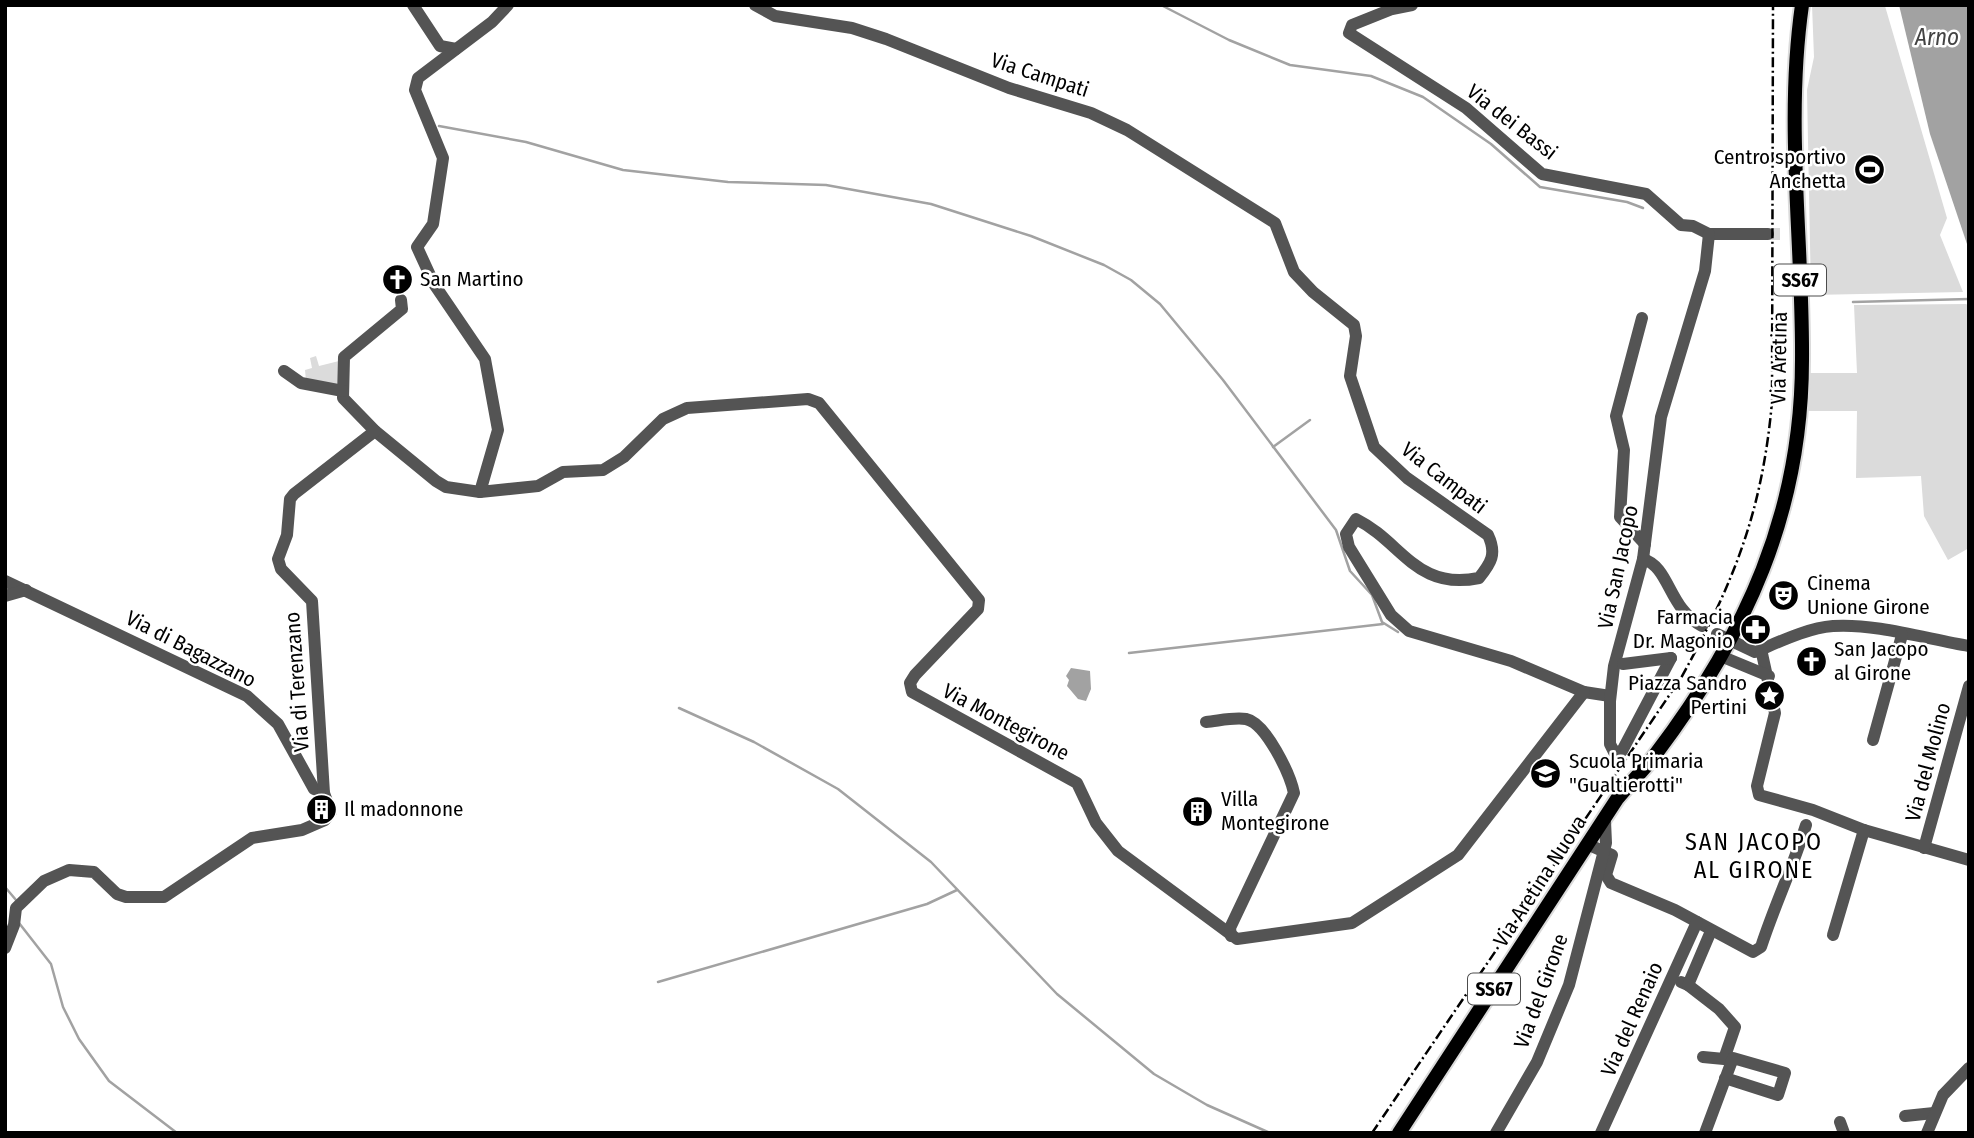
<svg xmlns="http://www.w3.org/2000/svg" width="1974" height="1138" font-family="'Fira Sans Condensed',sans-serif">
<rect width="100%" height="100%" fill="#fff"/>
<g fill="#dbdbdb">
<path d="M 1812,5 L 1885,6 L 1947,218 L 1940,235 L 1963,292 L 1811,295 L 1807,90 L 1814,57 Z"/>
<path d="M 1966,304 L 1969,306 L 1969,548 L 1948,560 L 1924,516 L 1921,476 L 1856,478 L 1857,411 L 1808,411 L 1809,373 L 1857,373 L 1854,305 Z"/>
<path d="M 316,356 L 319,366 L 339,361 L 341,385 L 306,381 L 305,370 L 312,368 L 310,358 Z"/>
</g>
<g fill="#a2a2a2">
<path d="M 1899,5 L 1969,5 L 1969,250 L 1930,134 Z"/>
<path d="M 1071,668 L 1090,671 L 1091,689 L 1086,701 L 1078,699 L 1067,686 L 1069,680 L 1066,676 Z"/>
</g>
<g fill="none" stroke-linecap="round" stroke-linejoin="round">
<g stroke="#a2a2a2" stroke-width="2.5">
<path d="M 1161,5 L 1229,40 L 1290,65 L 1371,76 L 1423,97 L 1491,144 L 1540,187 L 1627,202 L 1643,208"/>
<path d="M 439,126 L 526,142 L 623,170 L 728,182 L 826,185 L 931,204 L 1031,236 L 1104,265 L 1131,280 L 1160,304 L 1223,380 L 1336,530 L 1350,571 L 1372,595 L 1382,622 L 1398,632"/>
<path d="M 1853,302 L 1969,299"/>
<path d="M 1273,447 L 1310,420"/>
<path d="M 1129,653 L 1383,624"/>
<path d="M 679,708 L 754,742 L 838,789 L 931,862 L 1057,994 L 1154,1074 L 1207,1105 L 1270,1133"/>
<path d="M 5,887 L 16,900"/>
<path d="M 19,923 L 51,964 L 63,1007 L 79,1039 L 109,1081 L 177,1133"/>
<path d="M 658,982 L 927,904 L 957,890"/>
</g>
<path stroke="#d9d9d9" stroke-width="12" stroke-dasharray="12 6" stroke-linecap="butt" d="M 1768,234 L 1785,234"/>
<defs>
<path id="major" d="M 1399,1133 L 1617,799 C 1629,784 1644,770 1655,755 C 1746,635 1802,512 1802,360 C 1803,242 1785,123 1802,5"/>
</defs>
<use href="#major" stroke="#dbdbdb" stroke-width="18"/>
<g stroke="#545454" stroke-width="12">
<path d="M 413,5 L 440,46 L 456,49"/>
<path d="M 755,5 L 775,16 L 852,28 L 886,39 L 1009,88 L 1091,113 L 1127,130 L 1275,223 L 1294,272 L 1313,292 L 1354,325 L 1356,336 L 1350,376 L 1374,447 L 1407,478 L 1488,535 C 1497,554 1491,563 1479,578 C 1416,591 1402,542 1356,519 L 1346,534 L 1349,547 L 1391,615 L 1409,631 L 1511,661 L 1584,692 L 1610,696"/>
<path d="M 1412,5 L 1392,9 L 1352,25 L 1349,33 L 1466,108 L 1542,174 L 1646,194 L 1681,225 L 1693,226 L 1709,234 L 1768,234"/>
<path d="M 401,300 L 402,309 L 344,357 L 343,398 L 375,431 L 436,481 L 446,487 L 480,492 L 538,486 L 563,472 L 603,470 L 624,457 L 663,419 L 687,408 L 808,399 L 819,403 L 979,600 L 978,609 L 915,675 L 910,683 L 912,692 L 1077,783 L 1096,823 L 1118,851 L 1237,939 L 1352,923 L 1458,855 L 1584,692"/>
<path d="M 1642,318 L 1616,416 L 1624,450 L 1620,517 L 1645,544"/>
<path d="M 284,371 L 301,383 L 343,391"/>
<path d="M 480,492 L 498,430 L 485,359 L 434,284 L 417,247 L 433,224 L 443,158 L 415,90 L 418,78 L 492,22 L 508,5"/>
<path d="M 1643,559 C 1670,567 1668,608 1702,626"/>
<path d="M 5,581 L 247,696 L 278,724 L 314,789 L 324,793"/>
<path d="M 5,596 L 26,590"/>
<path d="M 1717,634 L 1755,652 C 1779,642 1807,628 1833,626 C 1874,623 1927,639 1969,646"/>
<path d="M 1761,649 L 1775,713 L 1757,786 L 1759,795 L 1813,810 L 1864,830 L 1969,860"/>
<path d="M 1723,657 L 1769,676"/>
<path d="M 1671,658 L 1622,751 L 1614,752 L 1610,744 L 1610,701 L 1614,666 L 1643,559 L 1661,417 L 1705,271 L 1709,234"/>
<path d="M 1623,664 L 1671,658"/>
<path d="M 1206,722 C 1218,721 1233,717 1246,719 C 1266,723 1290,774 1294,793 L 1230,928 L 1231,936"/>
<path d="M 1873,740 L 1902,635"/>
<path d="M 1589,845 L 1612,855 L 1606,875 L 1611,883 L 1675,910 L 1753,952 L 1761,947 C 1775,904 1793,867 1806,825"/>
<path d="M 1924,848 L 1969,686"/>
<path d="M 1833,935 L 1864,830"/>
<path d="M 5,948 L 14,925 L 16,908 L 44,881 L 69,870 L 94,872 L 117,894 L 126,897 L 164,897 L 252,838 L 302,830 L 325,820 L 331,812 L 324,793 L 312,601 L 281,569 L 278,559 L 287,535 L 290,499 L 294,494 L 375,431"/>
<path d="M 1681,982 L 1688,985 L 1711,931"/>
<path d="M 1688,985 L 1719,1009 L 1735,1027 L 1724,1059 L 1703,1057"/>
<path d="M 1905,1116 L 1934,1113"/>
<path d="M 1840,1122 L 1844,1133"/>
<path d="M 1496,1133 L 1537,1062 L 1569,985 L 1606,843 L 1605,821"/>
<path d="M 1601,1133 L 1697,922"/>
<path d="M 1705,1133 L 1733,1058 L 1785,1073 L 1778,1095 L 1725,1078"/>
<path d="M 1927,1133 L 1943,1095 L 1969,1068"/>
</g>
<use href="#major" stroke="#000" stroke-width="14"/>
<path stroke="#000" stroke-width="2.5" stroke-dasharray="10 3.5 2 3.5" stroke-linecap="butt" d="M 1372,1133 L 1681,678 C 1734,582 1762,513 1772,402 L 1773,5"/>
</g>
<defs>
<symbol id="stadium-disc" viewBox="-11 -11 22 22"><circle r="9.5" fill="#000" stroke="#fff"/><path d="M0-5a6.5 5 0 1 0 0 10a6.5 5 0 1 0 0-10ZM-3.5-1.8h7v3.6h-7Z" fill="#fff"/></symbol>
<symbol id="church-disc" viewBox="-11 -11 22 22"><circle r="9.5" fill="#000" stroke="#fff"/><path d="M-1.2-6h2.4v3.5h3.3v2.4h-3.3V6h-2.4V-.1h-3.3v-2.4h3.3Z" fill="#fff"/></symbol>
<symbol id="theatre-disc" viewBox="-11 -11 22 22"><circle r="9.5" fill="#000" stroke="#fff"/><path d="M-5-5.5Q0-4 5-5.5V0Q5 5 0 6Q-5 5-5 0ZM-3.3-2.5H-1v1.5H-3.3ZM1-2.5H3.3v1.5H1ZM-2.8 1Q0 5.5 2.8 1Z" fill="#fff"/></symbol>
<symbol id="pharmacy-disc" viewBox="-11 -11 22 22"><circle r="9.5" fill="#000" stroke="#fff"/><path d="M-2-6h4v4h4v4h-4v4h-4v-4h-4v-4h4Z" fill="#fff"/></symbol>
<symbol id="sight-disc" viewBox="-11 -11 22 22"><circle r="9.5" fill="#000" stroke="#fff"/><path d="M0-6L1.8-2.2L6-1.7L2.9 1.2L3.7 5.4L0 3.3L-3.7 5.4L-2.9 1.2L-6-1.7L-1.8-2.2Z" fill="#fff"/></symbol>
<symbol id="school-disc" viewBox="-11 -11 22 22"><circle r="9.5" fill="#000" stroke="#fff"/><path d="M0-5L7-2L0 1L-7-2ZM-4 1L0 2.5L4 1V4Q0 6-4 4Z" fill="#fff"/></symbol>
<symbol id="building-disc" viewBox="-11 -11 22 22"><circle r="9.5" fill="#000" stroke="#fff"/><path d="M-4-6H4V6H1V3H-1V6H-4ZM-2.5-4.3h1.7v1.8h-1.7ZM.8-4.3h1.7v1.8H.8ZM-2.5-1h1.7V.8h-1.7ZM.8-1h1.7V.8H.8Z" fill="#fff"/></symbol>
</defs>
<g fill-rule="evenodd">
<use href="#stadium-disc" x="1852" y="152" width="35" height="35"/>
<use href="#church-disc" x="380" y="262" width="35" height="35"/>
<use href="#theatre-disc" x="1766" y="578" width="35" height="35"/>
<use href="#pharmacy-disc" x="1738" y="612" width="35" height="35"/>
<use href="#church-disc" x="1794" y="644" width="35" height="35"/>
<use href="#sight-disc" x="1752" y="678" width="35" height="35"/>
<use href="#school-disc" x="1528" y="756" width="35" height="35"/>
<use href="#building-disc" x="304" y="792" width="35" height="35"/>
<use href="#building-disc" x="1180" y="794" width="35" height="35"/>
</g>
<g text-anchor="middle" dominant-baseline="central" stroke-width="5" stroke-linejoin="round" paint-order="stroke">
<g fill="#fff" stroke="#4c4c4c" stroke-width="2">
<rect x="1774" y="264.5" width="52" height="31" rx="5"/>
<rect x="1468" y="973.5" width="52" height="31" rx="5"/>
</g>
<g font-size="19" font-weight="bold" fill="#000">
<text x="1800" y="280">SS67</text>
<text x="1494" y="989">SS67</text>
</g>
<g font-size="21" fill="#000" stroke="#fff">
<text transform="translate(1040 75) rotate(18)">Via Campati</text>
<text transform="translate(1512 122) rotate(38)">Via dei Bassi</text>
<text transform="translate(1779 358) rotate(-89)">Via Aretina</text>
<text transform="translate(1444 478) rotate(38)">Via Campati</text>
<text transform="translate(1618 567) rotate(-78)">Via San Jacopo</text>
<text transform="translate(191 649) rotate(27)">Via di Bagazzano</text>
<text transform="translate(297 682) rotate(-94)">Via di Terenzano</text>
<text transform="translate(1006 722) rotate(28)">Via Montegirone</text>
<text transform="translate(1928 762) rotate(-75)">Via del Molino</text>
<text transform="translate(1540 881) rotate(-57)">Via Aretina Nuova</text>
<text transform="translate(1541 991) rotate(-70)">Via del Girone</text>
<text transform="translate(1632 1019) rotate(-66)">Via del Renaio</text>
</g>
<g font-size="21" fill="#000" stroke="#fff" text-anchor="start">
<text x="1846" y="157" text-anchor="end">Centro sportivo<tspan x="1846" dy="24">Anchetta</tspan></text>
<text x="420" y="279">San Martino</text>
<text x="1807" y="583">Cinema<tspan x="1807" dy="24">Unione Girone</tspan></text>
<text x="1733" y="617" text-anchor="end">Farmacia<tspan x="1733" dy="24">Dr. Magonio</tspan></text>
<text x="1834" y="649">San Jacopo<tspan x="1834" dy="24">al Girone</tspan></text>
<text x="1747" y="683" text-anchor="end">Piazza Sandro<tspan x="1747" dy="24">Pertini</tspan></text>
<text x="1569" y="761">Scuola Primaria<tspan x="1569" dy="24">"Gualtierotti"</tspan></text>
<text x="1221" y="799">Villa<tspan x="1221" dy="24">Montegirone</tspan></text>
<text x="344" y="809">Il madonnone</text>
</g>
<g font-size="23" font-style="italic" fill="#434343" stroke="#fff">
<text x="1937" y="37">Arno</text>
</g>
<g font-size="24" letter-spacing="2" fill="#000" stroke="#fff">
<text x="1754" y="842">SAN JACOPO<tspan x="1754" dy="28">AL GIRONE</tspan></text>
</g>
</g>
<rect width="1974" height="1138" fill="none" stroke="#000000" stroke-width="14"/>
</svg>
